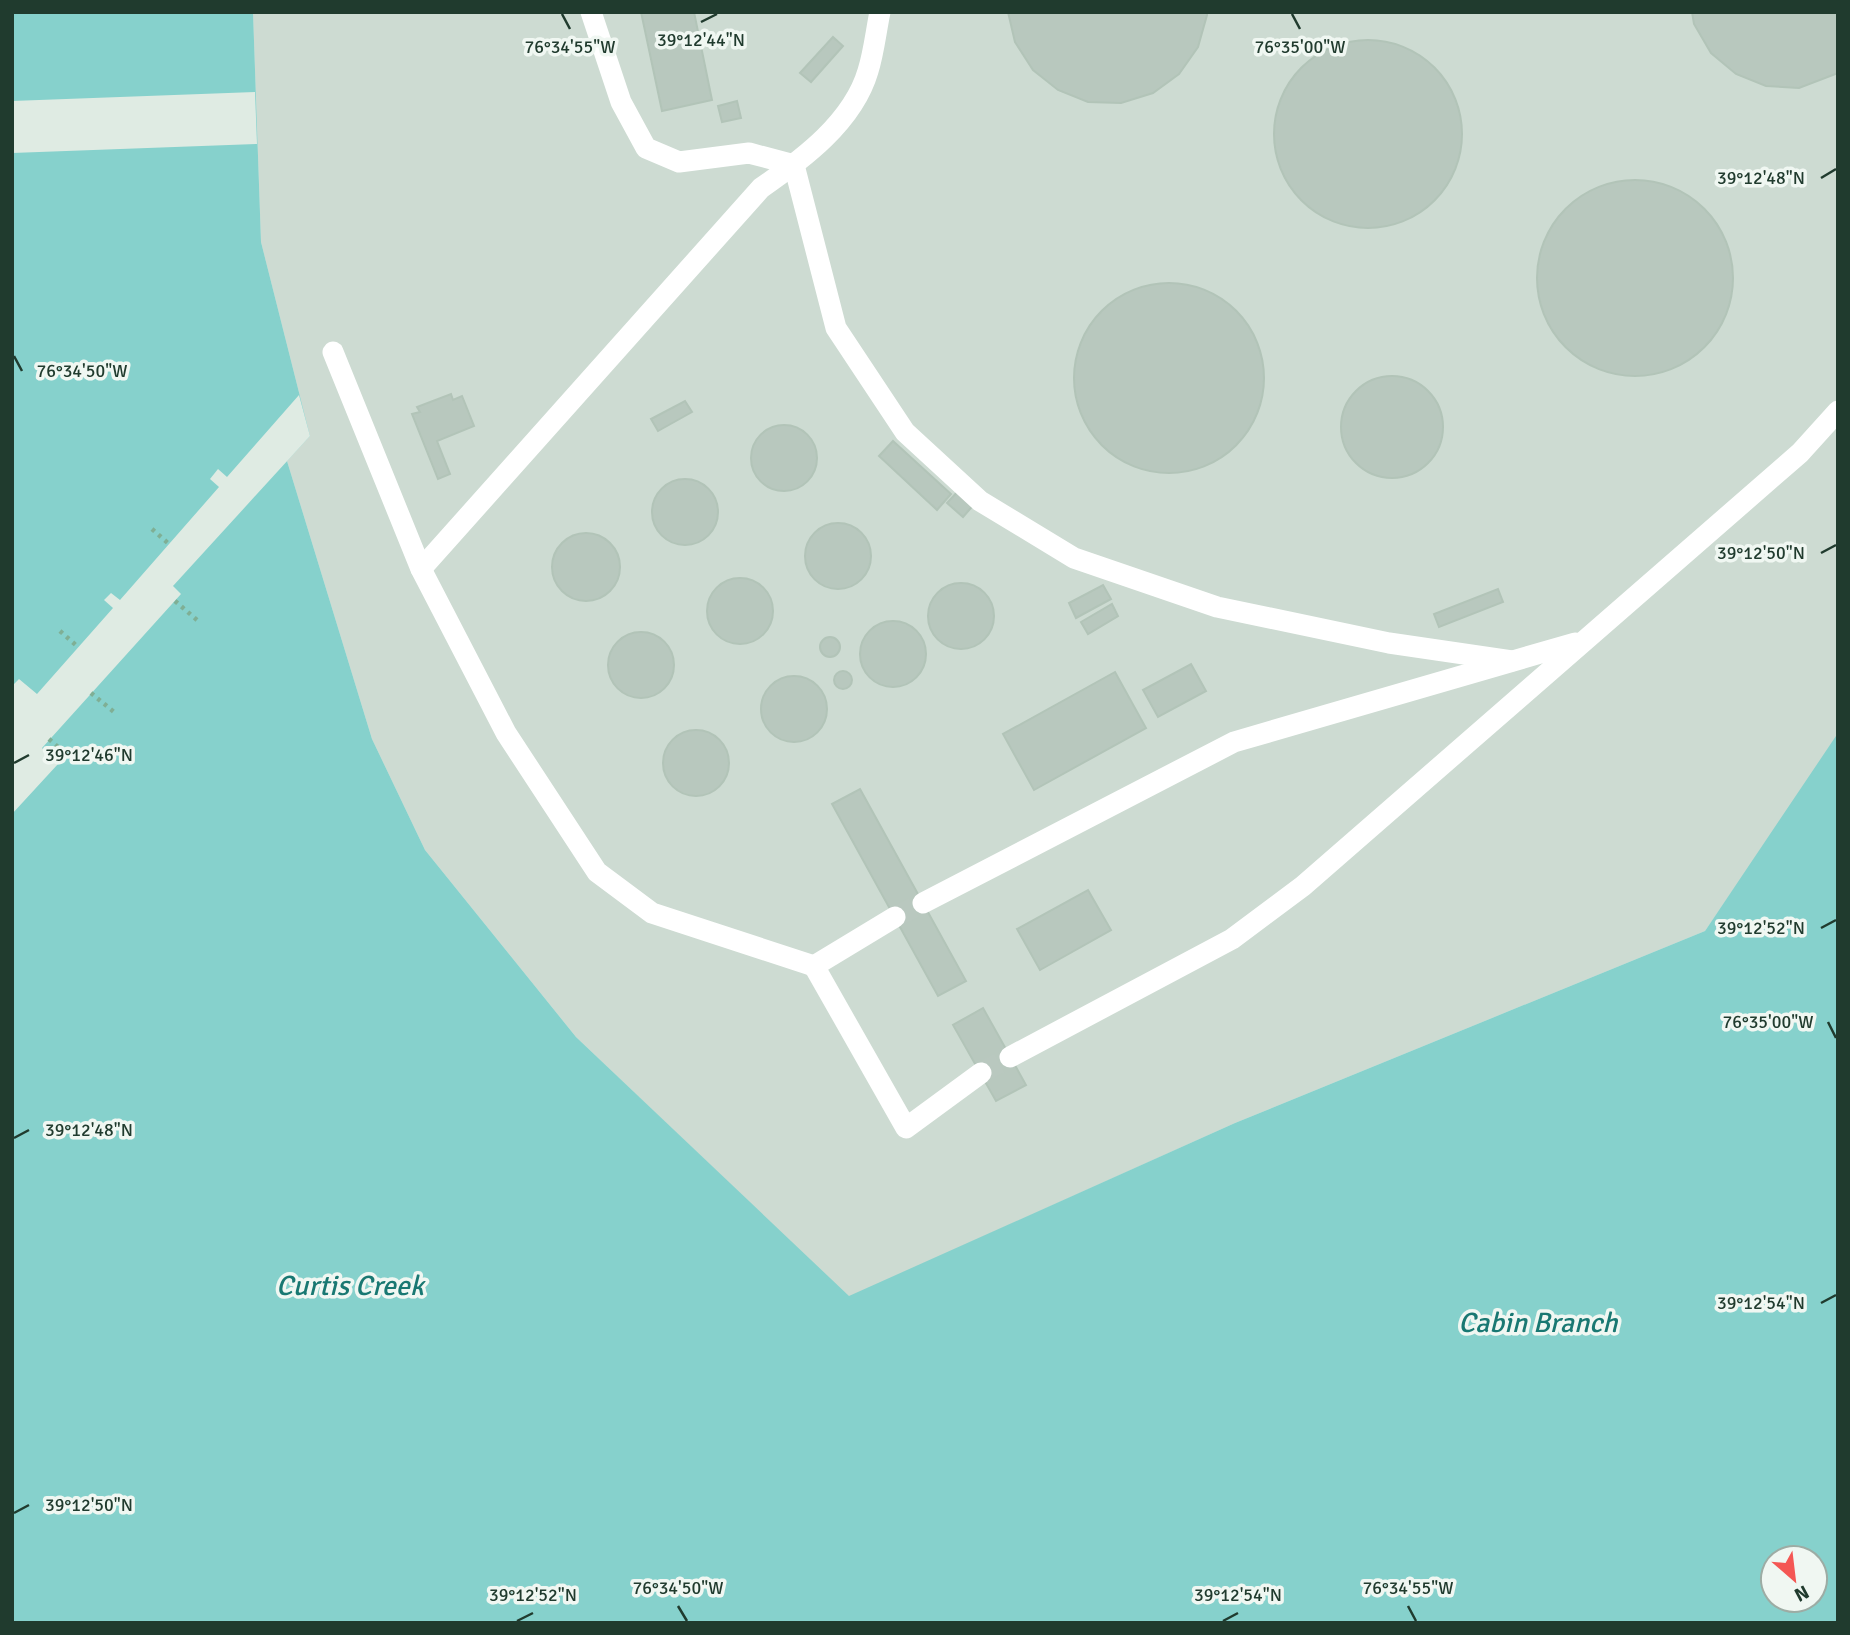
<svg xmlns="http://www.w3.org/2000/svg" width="1850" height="1635" font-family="Signika,sans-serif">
<rect width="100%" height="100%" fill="#dfebe3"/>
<path fill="#cddbd2" d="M 253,12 L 1838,12 L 1838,737 L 1705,931 L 1235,1123 L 849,1297 L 576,1037 L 425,850 L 372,739 L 287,461 L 310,436 L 261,242 Z"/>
<path fill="#86d1cc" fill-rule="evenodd" d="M 12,12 L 253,12 L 261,242 L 310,436 L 287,461 L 372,739 L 425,850 L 576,1037 L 849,1296 L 1235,1123 L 1705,931 L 1838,733 L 1838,1623 L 12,1623 ZM 1773,1558 L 1815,1558 L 1815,1600 L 1773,1600 Z"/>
<g fill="#dfebe3">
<path d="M 255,92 L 257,144 L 12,153 L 12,101 Z"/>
<path d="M 299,395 L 310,436 L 173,586 L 181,594 L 42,748 L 58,764 L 12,814 L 12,686 L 19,679 L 37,694 L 113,608 L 104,600 L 111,593 L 120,600 L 219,487 L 210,479 L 218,469 L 227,477 Z"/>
</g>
<g fill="#b8c8be" stroke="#b2c4b8" stroke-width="2">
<path d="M 641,12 L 694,12 L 712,100 L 662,111 Z"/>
<path d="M 1008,12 L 1207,12 L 1207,15 L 1198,47 L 1179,74 L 1153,93 L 1121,103 L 1088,102 L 1058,90 L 1033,70 L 1015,42 Z"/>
<path d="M 1692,12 L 1838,12 L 1838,73 L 1799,88 L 1766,86 L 1736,74 L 1711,53 L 1694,24 Z"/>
<path d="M 833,37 L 843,46 L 811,82 L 800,73 Z"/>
<circle cx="1368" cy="134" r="94"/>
<path d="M 737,101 L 741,118 L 722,122 L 718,106 Z"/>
<circle cx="1635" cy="278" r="98"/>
<circle cx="1169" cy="378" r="95"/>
<circle cx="1392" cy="427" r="51"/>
<path d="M 451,394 L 453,400 L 462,396 L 474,426 L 437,441 L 450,474 L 438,479 L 412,414 L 420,412 L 417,407 Z"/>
<path d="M 685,401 L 692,412 L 658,431 L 651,419 Z"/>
<circle cx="784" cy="458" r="33"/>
<path d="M 893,441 L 951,494 L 937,510 L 879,456 Z"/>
<circle cx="685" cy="512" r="33"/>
<path d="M 962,487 L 977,501 L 963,517 L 947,503 Z"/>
<circle cx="838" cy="556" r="33"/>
<circle cx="586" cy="567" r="34"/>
<circle cx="740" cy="611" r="33"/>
<circle cx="961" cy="616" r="33"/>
<path d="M 1103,585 L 1111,599 L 1076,618 L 1069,603 Z"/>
<path d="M 1498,589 L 1503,602 L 1439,627 L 1434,614 Z"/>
<path d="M 1112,604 L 1118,616 L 1088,634 L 1081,622 Z"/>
<circle cx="893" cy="654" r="33"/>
<circle cx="641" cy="665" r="33"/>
<circle cx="830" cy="647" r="10"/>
<path d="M 1191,664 L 1206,691 L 1158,717 L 1143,690 Z"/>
<circle cx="843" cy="680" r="9"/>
<path d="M 1115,672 L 1146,728 L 1034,790 L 1003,734 Z"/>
<circle cx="794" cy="709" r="33"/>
<circle cx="696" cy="763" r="33"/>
<path d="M 860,789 L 966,981 L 938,996 L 832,804 Z"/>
<path d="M 1088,890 L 1111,930 L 1040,970 L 1017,929 Z"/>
<path d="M 983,1008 L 1026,1085 L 996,1101 L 953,1025 Z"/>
</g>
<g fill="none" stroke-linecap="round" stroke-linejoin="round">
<g stroke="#b9c8bf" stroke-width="21" stroke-dasharray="21 10" stroke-linecap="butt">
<path d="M 895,917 L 923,903"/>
<path d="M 981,1073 L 1010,1057"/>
</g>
<g stroke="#7faf95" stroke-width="4.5" stroke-dasharray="3.5 5" stroke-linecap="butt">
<path d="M 152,529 L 169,544"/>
<path d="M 175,601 L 197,620"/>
<path d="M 60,631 L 78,647"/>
<path d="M 91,693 L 114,712"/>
<path d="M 49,739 L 69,757"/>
</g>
<g stroke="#fff" stroke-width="21">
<path d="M 591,12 L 621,102 L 646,148 L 679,162 L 749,153 L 794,165"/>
<path d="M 794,165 L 836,328 L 905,432 L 980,501 L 1074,558 L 1217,607 L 1389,643 L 1512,661"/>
<path d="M 333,352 L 421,569 L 506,733 L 597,872 L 652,913 L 814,966"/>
<path d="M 421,569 L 761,188 C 803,159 853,122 868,71 C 874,52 876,31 880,12"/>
<path d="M 923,903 L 1234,742 L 1575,643"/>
<path d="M 895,917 L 814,966 L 906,1128 L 981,1073"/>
<path d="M 1010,1057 L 1232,939 L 1303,886 L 1800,453 L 1838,411"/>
</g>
</g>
<path fill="none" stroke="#203b2e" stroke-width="2.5" d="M 562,14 L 570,29M 1292,14 L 1300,29M 701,22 L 717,14M 1821,178 L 1836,169M 14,356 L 22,371M 1821,553 L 1836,545M 14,763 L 29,755M 1821,928 L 1836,920M 1828,1022 L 1836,1038M 14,1138 L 29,1130M 1821,1303 L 1836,1295M 14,1513 L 29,1505M 678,1606 L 687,1621M 1408,1606 L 1416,1621M 517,1621 L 533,1613M 1223,1621 L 1238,1613"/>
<g text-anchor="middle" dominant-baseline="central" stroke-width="7" stroke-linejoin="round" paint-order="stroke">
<g font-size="28" font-style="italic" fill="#197872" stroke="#f0f7f2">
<text x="350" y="1286">Curtis Creek</text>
<text x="1538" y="1323">Cabin Branch</text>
</g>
</g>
<g font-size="18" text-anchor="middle" fill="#203b2e" stroke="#f0f7f2" stroke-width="7" stroke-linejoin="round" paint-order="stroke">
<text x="701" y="46">39°12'44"N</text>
<text x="570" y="53">76°34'55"W</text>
<text x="1300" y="53">76°35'00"W</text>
<text x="1761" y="184">39°12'48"N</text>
<text x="82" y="377">76°34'50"W</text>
<text x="1761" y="559">39°12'50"N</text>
<text x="89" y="761">39°12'46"N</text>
<text x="1761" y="934">39°12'52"N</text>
<text x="1768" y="1028">76°35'00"W</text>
<text x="89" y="1136">39°12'48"N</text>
<text x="1761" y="1309">39°12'54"N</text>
<text x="89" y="1511">39°12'50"N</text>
<text x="678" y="1594">76°34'50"W</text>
<text x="1408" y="1594">76°34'55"W</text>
<text x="533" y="1601">39°12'52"N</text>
<text x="1238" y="1601">39°12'54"N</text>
</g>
<rect width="1850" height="1635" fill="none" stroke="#203b2e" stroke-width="28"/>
<g transform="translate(1794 1579) rotate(152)"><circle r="33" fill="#f0f7f2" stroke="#9daca4" stroke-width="2"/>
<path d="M0-5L12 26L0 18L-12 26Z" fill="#f45754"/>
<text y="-10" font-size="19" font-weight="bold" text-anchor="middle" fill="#203b2e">N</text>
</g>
</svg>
